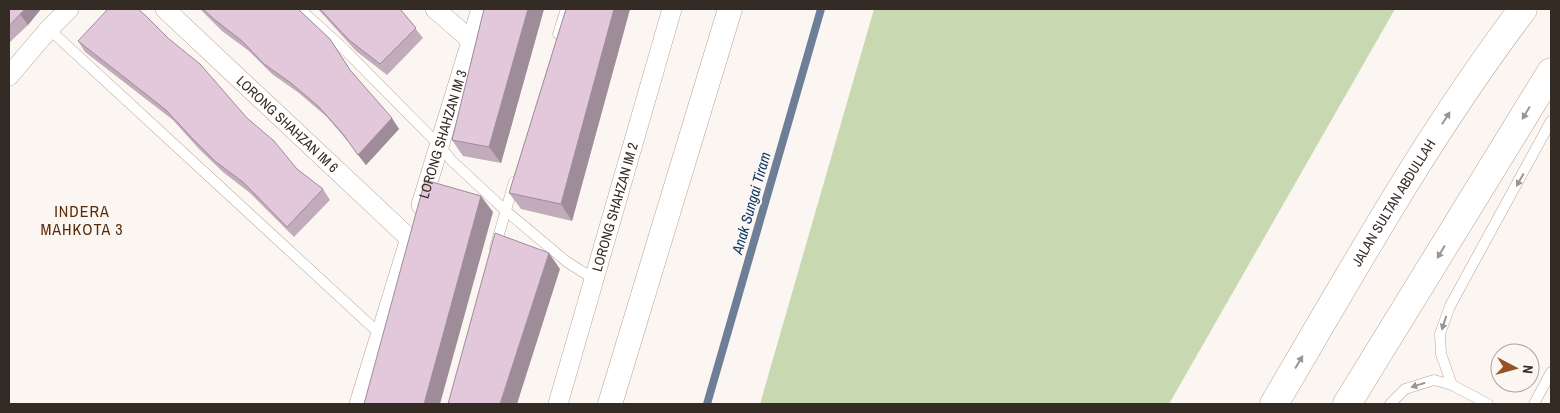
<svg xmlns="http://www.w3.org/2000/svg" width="1560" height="413" font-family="'Archivo Narrow',sans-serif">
<rect width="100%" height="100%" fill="#fbf6f2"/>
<path fill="#c8d9b2" d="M 874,9 L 1395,9 L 1169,404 L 760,404 Z"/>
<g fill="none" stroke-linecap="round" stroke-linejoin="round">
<path stroke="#6d7e96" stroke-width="8" d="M 707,404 L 821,9"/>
<defs>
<g id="service">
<path d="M 300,9 L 341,46 L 439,145 L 452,161 L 506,211 L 567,262 L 594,279"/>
<path d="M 49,29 L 381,335"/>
<path d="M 558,34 L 566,9"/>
<path d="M 495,248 L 514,182"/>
<path d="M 1452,385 L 1441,354 L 1440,334 L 1450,306 L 1551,121"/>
<path d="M 1390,404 L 1405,389 L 1434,380 L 1452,385 L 1488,404"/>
<path d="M 1534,404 L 1551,372"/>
</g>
<g id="minor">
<path id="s1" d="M 165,9 L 410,239"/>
<path d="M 435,9 L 472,41"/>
<path d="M 9,76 L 49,29 L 69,9"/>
<path id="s2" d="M 421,205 L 481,9"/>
<path d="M 359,404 L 408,245"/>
<path id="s3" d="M 558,404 L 672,9"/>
</g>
<path id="tertiary" d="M 610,404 L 730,9"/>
<g id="secondary">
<path id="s4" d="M 1274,404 C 1353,270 1429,133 1523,9"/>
<path d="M 1347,404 L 1551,72"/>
</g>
</defs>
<use href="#service" stroke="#bca292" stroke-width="11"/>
<use href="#minor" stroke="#bca292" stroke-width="20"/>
<use href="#tertiary" stroke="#bca292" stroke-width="25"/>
<use href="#secondary" stroke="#bca292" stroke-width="29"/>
<use href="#service" stroke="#fff" stroke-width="10"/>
<use href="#minor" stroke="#fff" stroke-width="19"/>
<use href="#tertiary" stroke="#fff" stroke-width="24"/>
<use href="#secondary" stroke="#fff" stroke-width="28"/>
</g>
<g fill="#c2acbb">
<path d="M 9,9 L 41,9 L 28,25 L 9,43 Z"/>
<path d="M 200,9 L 298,9 L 330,39 L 352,73 L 399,129 L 366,165 L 350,144 L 327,117 L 299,93 L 272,74 L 249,51 L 222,31 Z"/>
<path d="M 318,9 L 400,9 L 423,38 L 387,75 L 356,51 Z"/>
<path d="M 484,9 L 544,9 L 501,163 L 463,156 L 452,140 Z"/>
<path d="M 566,9 L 630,9 L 572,221 L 521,209 L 509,193 Z"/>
<path d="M 169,39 L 297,169 L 323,189 L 330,200 L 294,237 L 250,193 L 223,172 L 199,149 L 173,120 L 85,52 L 78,41 Z"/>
</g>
<g fill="#9e8c99">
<path d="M 25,9 L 41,9 L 28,25 L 20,14 Z"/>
<path d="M 528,9 L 544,9 L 501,163 L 489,147 Z"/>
<path d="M 614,9 L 630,9 L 572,221 L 561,204 Z"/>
<path d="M 392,118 L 399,129 L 366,165 L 358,155 Z"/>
<path d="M 481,196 L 493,212 L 440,404 L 424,404 Z"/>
<path d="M 549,253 L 560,269 L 517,404 L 500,404 Z"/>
</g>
<g fill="#e2c8da" stroke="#9e8c99">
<path d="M 9,9 L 25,9 L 9,26 Z"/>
<path d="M 108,9 L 138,9 L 145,15 L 169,39 L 200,64 L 247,118 L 274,141 L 297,169 L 323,189 L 287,227 L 243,182 L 216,162 L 192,138 L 166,110 L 78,41 Z"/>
<path d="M 203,9 L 298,9 L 330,39 L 350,70 L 392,118 L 358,155 L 343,134 L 319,107 L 291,83 L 264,64 L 242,41 L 215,20 Z"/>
<path d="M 320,9 L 400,9 L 416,28 L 380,64 L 349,40 Z"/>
<path d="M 484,9 L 528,9 L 489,147 L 452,140 Z"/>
<path d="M 566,9 L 614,9 L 561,204 L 509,193 Z"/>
<path d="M 425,180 L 481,196 L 424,404 L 364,404 Z"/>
<path d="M 495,233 L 549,253 L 500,404 L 448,404 Z"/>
</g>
<defs><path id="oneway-solid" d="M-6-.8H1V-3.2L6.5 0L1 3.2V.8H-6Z" transform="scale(1.25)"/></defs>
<g fill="#9a9592">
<use href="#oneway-solid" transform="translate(1526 113) rotate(121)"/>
<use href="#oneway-solid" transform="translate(1446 118) rotate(-57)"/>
<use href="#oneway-solid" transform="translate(1520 180) rotate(119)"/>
<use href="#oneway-solid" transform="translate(1441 252) rotate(121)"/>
<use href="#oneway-solid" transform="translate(1444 323) rotate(108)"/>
<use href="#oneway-solid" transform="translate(1299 362) rotate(-59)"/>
<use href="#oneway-solid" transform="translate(1418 385) rotate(162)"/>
</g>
<g text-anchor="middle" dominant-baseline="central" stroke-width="4.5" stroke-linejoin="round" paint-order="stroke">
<g font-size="14" fill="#352b25" stroke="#fbf6f2">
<text stroke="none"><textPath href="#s1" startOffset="168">LORONG SHAHZAN IM 6</textPath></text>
<text stroke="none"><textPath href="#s2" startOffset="74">LORONG SHAHZAN IM 3</textPath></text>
<text stroke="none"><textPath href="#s4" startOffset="234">JALAN SULTAN ABDULLAH</textPath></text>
<text stroke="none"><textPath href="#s3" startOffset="205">LORONG SHAHZAN IM 2</textPath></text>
</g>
<g font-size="15" font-style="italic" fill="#103967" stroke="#fbf6f2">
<text transform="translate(751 203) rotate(-74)">Anak Sungai Tiram</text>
</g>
<g font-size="16" letter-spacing="1" fill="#582b09" stroke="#fbf6f2">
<text x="82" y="211">INDERA<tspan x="82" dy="18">MAHKOTA 3</tspan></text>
</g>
</g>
<rect width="1560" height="413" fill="none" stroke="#352b25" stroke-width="20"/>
<g transform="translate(1515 368) rotate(96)"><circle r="24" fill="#fbf6f2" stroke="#aca5a0"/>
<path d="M0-4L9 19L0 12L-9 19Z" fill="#975325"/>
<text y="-8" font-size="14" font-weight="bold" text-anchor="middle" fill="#352b25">N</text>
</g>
</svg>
